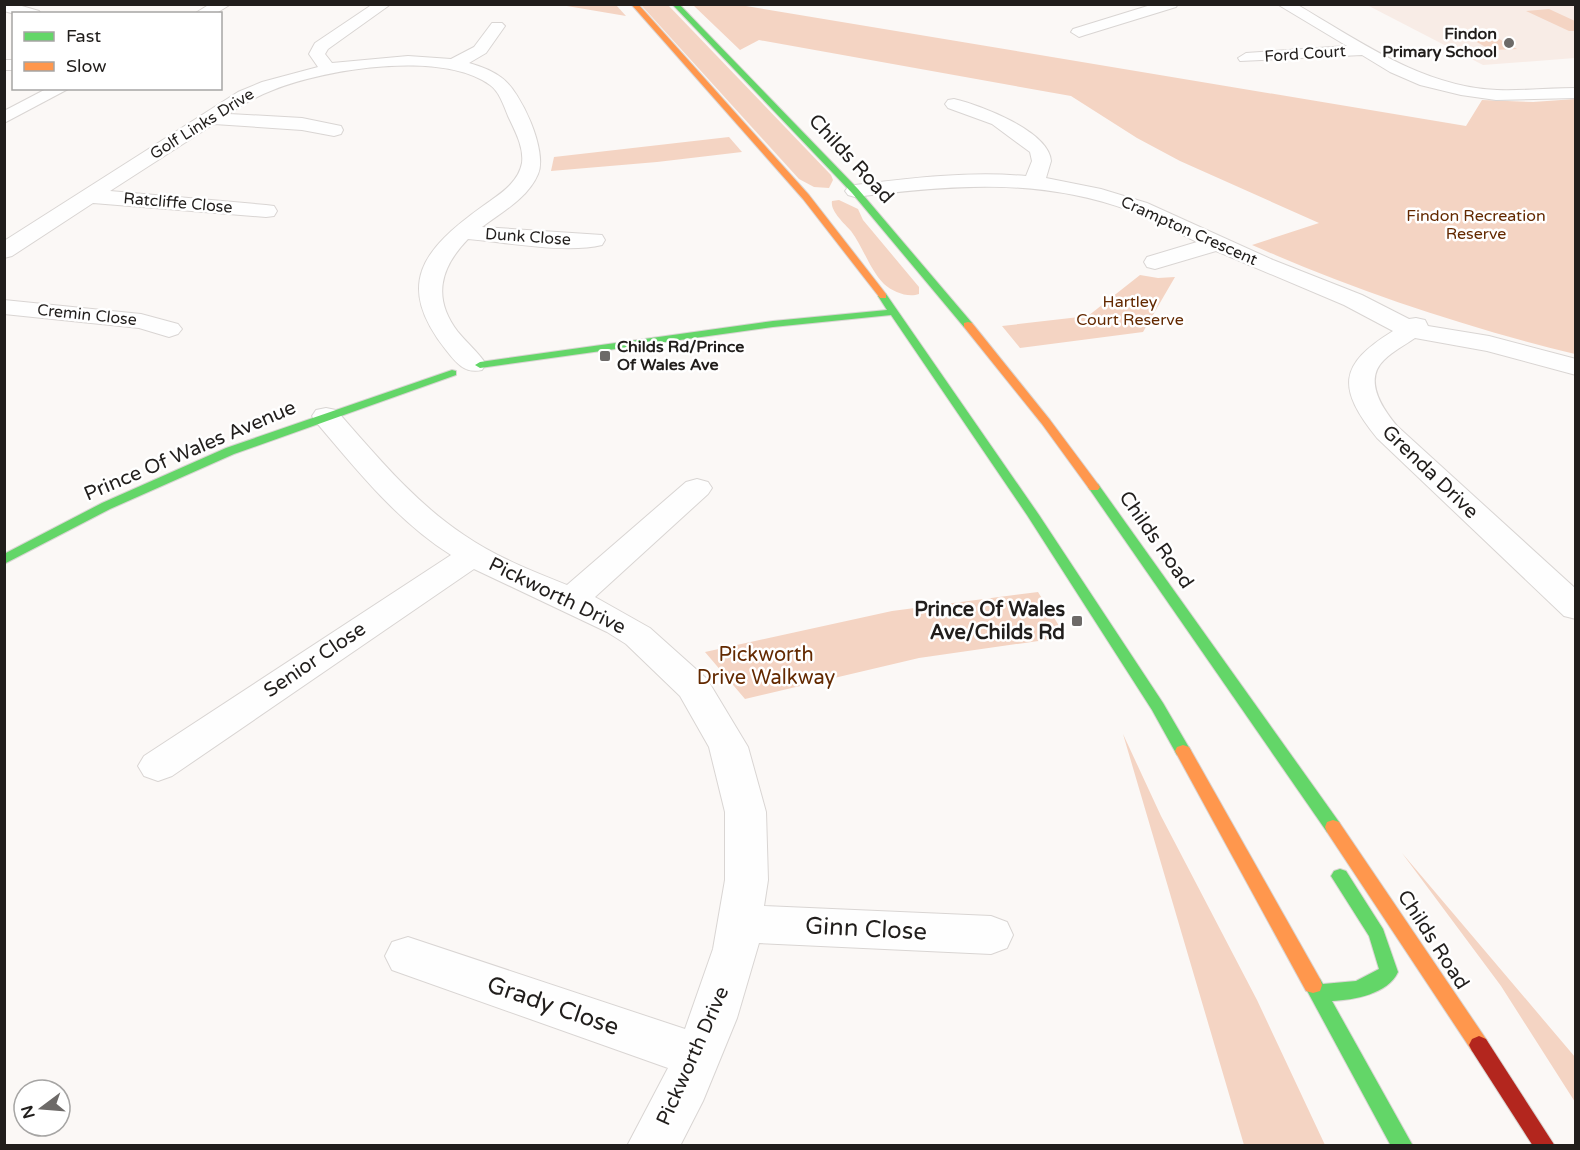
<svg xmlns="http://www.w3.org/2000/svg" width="1580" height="1150" font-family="'Varela Round',sans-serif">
<rect width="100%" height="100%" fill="#fbf8f6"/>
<path fill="#f8ece6" d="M 1367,5 L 1575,5 L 1575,58 L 1483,65 Z"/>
<g fill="#f4d4c3">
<path d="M 561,5 L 616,5 L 626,16 Z"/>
<path d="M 641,5 L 668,5 L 831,175 L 833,180 L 829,188 L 814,187 L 799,179 Z"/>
<path d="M 693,5 L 740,5 L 1466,126 L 1482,100 L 1533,102 L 1575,99 L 1575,354 C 1464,327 1357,291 1252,245 L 1319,223 L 1180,161 L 1137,138 L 1071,96 L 759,40 L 740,50 Z"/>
<path d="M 1549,9 L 1575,21 L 1575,31 L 1569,31 L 1526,11 Z"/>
<path d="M 1492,35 L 1517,49 L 1491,50 L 1466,36 Z"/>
<path d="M 729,137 L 742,152 L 657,162 L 551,171 L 554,157 Z"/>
<path d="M 839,200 L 858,209 L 863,220 L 919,287 L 919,294 C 908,298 893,292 884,284 C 870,270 863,247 851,231 C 844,223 830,211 832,201 Z"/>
<path d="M 1140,275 L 1158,278 L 1175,277 L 1143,332 L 1020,348 L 1002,326 L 1088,316 Z"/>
<path d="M 1038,592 L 1066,637 L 919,658 L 745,699 L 705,652 L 892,611 Z"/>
<path d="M 1123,734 L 1161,816 L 1257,1000 L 1325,1145 L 1244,1145 Z"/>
<path d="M 1402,853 L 1575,1057 L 1575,1102 L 1501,986 Z"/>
</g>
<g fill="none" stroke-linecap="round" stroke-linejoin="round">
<defs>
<g id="street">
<path d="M 4,4 L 15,4 L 39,11 L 41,14 L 15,14 L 4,11 Z"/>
<path d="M 210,4 L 231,4 L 215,14 L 194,14 Z"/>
<path d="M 373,4 L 391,4 L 328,49 L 325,54 L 332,63 L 408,56 L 451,59 L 474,47 L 492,23 L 502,23 L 505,26 L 486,53 L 469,63 C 480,66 493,71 502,78 C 521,92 548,151 538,174 C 528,198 502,212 482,227 L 602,235 L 605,240 L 602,245 C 566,254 505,242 468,239 C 440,268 432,298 458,332 C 467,343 478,352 486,364 L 482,370 C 465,374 456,363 446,350 C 394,284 423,249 483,206 C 498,195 518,184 522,163 C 524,147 515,131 508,116 C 504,106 499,91 490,85 C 442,50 325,69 273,90 C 257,96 243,104 229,114 L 302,118 L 341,126 L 343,130 L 341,134 L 334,136 L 302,130 L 214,124 L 110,191 L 266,205 L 274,206 L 277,211 L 274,216 L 266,217 L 93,203 L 12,256 L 4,258 L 4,241 L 238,92 L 262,82 L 318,67 L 309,54 L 315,43 Z"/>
<path d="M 1154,4 L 1178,4 L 1176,7 L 1085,35 L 1079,37 L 1071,32 L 1073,29 Z"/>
<path d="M 1277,4 L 1296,4 C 1358,40 1422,87 1497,90 C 1523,91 1550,88 1576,88 L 1576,98 L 1496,100 L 1461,95 L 1420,85 L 1390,72 L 1362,55 L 1240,61 L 1238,58 L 1246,53 L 1347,46 Z"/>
<rect x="4" y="60" width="10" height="10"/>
<path d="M 48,88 L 70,88 L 4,123 L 4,111 Z"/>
<path d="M 954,99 C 980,105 1049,131 1051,161 L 1046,178 L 1101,189 L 1147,203 L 1273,260 L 1362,295 L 1409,319 L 1416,318 L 1425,320 L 1428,326 L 1489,336 L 1576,359 L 1576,375 L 1487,351 L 1415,338 C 1405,345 1393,351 1384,360 C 1363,380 1382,408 1397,426 L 1576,589 L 1576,619 L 1564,616 L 1377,438 C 1337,388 1338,365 1393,331 L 1344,305 L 1216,251 L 1155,269 L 1147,267 L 1144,262 L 1147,257 L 1197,242 C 1176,232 1154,219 1131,211 C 1038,177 951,185 855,197 L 848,195 L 845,191 L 848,187 L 855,185 C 912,178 969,171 1026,176 L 1032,161 L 1030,152 L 992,124 L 948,108 L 945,104 L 948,100 Z"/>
<path d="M 4,300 L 141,314 L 178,324 L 182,329 L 178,334 L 169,337 L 139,328 L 4,314 Z"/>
<path d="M 326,408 L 336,410 C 375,454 414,502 464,535 C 496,557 532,571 567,585 L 686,482 L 697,479 L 708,482 L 712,488 L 708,494 L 595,597 L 650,628 L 707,679 L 748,747 L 766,812 L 768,880 L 764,906 L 991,916 L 1007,922 L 1013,935 L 1007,948 L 991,954 L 759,943 L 737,1018 L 703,1101 L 680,1146 L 627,1146 L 668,1068 L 392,970 L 385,956 L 392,942 L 408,937 L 685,1029 L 713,949 L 725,880 L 725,812 L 709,747 L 680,696 L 626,644 L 607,632 L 474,569 L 172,776 L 158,781 L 144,776 L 138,766 L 144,756 L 451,555 C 397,521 357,470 316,422 L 312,416 L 316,410 Z"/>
</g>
<g id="fast">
<path d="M 672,4 L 679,4 L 858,189 L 972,323 L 972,327 L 964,327 L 852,193 Z"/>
<path d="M 883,293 L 886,294 L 1039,515 L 1163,703 L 1191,751 L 1189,755 L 1183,757 L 1177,755 L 1152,710 L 1027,515 L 891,315 L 773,327 L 480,368 L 475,365 L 480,362 L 773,321 L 887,310 L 878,296 Z"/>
<path d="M 452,370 L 456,371 L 456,375 L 234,454 L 110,509 L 4,564 L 4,554 L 102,503 L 226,448 Z"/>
<path d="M 1094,483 L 1098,484 L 1339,822 L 1341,827 L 1339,832 L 1333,834 L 1327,832 L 1088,487 Z"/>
<path d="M 1340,869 L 1346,871 L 1383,929 L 1398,972 C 1388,994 1354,1000 1332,1001 L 1413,1146 L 1391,1146 L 1304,985 L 1306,979 L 1313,977 L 1320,979 L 1323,984 L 1356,981 L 1379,969 L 1369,936 L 1331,876 L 1334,871 Z"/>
</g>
<g id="slow">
<path d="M 631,4 L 638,4 L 809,195 L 886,294 L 886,298 L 880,298 L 803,199 Z"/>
<path d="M 968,322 L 972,323 L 1050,420 L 1100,487 L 1098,490 L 1090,490 L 1042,424 L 964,327 L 964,323 Z"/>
<path d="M 1183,745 L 1189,747 L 1320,979 L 1322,985 L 1320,991 L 1313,993 L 1306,991 L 1175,751 L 1177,747 Z"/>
<path d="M 1333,820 L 1339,822 L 1486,1039 L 1489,1045 L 1486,1051 L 1479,1054 L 1472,1051 L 1327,832 L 1325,827 L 1327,822 Z"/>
</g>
<path id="jam" d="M 1479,1036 L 1486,1039 L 1555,1146 L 1533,1146 L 1472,1051 L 1469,1045 L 1472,1039 Z"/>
</defs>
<use href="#street" stroke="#d9d5d3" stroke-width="2"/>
<use href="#fast" stroke="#d9d5d3" stroke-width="2"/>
<use href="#slow" stroke="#d9d5d3" stroke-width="2"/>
<use href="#jam" stroke="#d9d5d3" stroke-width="2"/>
<use href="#street" fill="#fefefe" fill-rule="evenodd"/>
<use href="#fast" fill="#63d668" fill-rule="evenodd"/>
<use href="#slow" fill="#ff974d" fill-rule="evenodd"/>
<use href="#jam" fill="#b3261e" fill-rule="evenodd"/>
</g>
<g fill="#6d6a68" stroke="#fff" stroke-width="2">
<circle cx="1509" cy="43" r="6"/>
<rect x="599" y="350" width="12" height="12" rx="3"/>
<rect x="1071" y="615" width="12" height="12" rx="3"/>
</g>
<g text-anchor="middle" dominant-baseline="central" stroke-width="5" stroke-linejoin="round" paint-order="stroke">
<g font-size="16" font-weight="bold" fill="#211e1c" stroke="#fff" text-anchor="end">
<text x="1497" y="34">Findon<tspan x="1497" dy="18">Primary School</tspan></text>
<text x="617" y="347" text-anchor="start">Childs Rd/Prince<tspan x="617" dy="18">Of Wales Ave</tspan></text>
</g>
<g font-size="16" fill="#211e1c" stroke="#fff">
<text transform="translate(1305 54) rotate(-4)">Ford Court</text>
<text transform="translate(202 124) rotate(-32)">Golf Links Drive</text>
<text transform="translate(178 203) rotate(5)">Ratcliffe Close</text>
<text transform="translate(1189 231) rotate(24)">Crampton Crescent</text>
<text transform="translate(528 237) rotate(4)">Dunk Close</text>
<text transform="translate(87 315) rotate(6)">Cremin Close</text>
</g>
<g font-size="16" fill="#632900" stroke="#fff">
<text x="1476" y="216">Findon Recreation<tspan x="1476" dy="18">Reserve</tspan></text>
<text x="1130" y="302">Hartley<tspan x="1130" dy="18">Court Reserve</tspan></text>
</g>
<g font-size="20" fill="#211e1c" stroke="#fff">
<text transform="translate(851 159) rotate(47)">Childs Road</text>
<text transform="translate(190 451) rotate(-23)">Prince Of Wales Avenue</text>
<text transform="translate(1430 472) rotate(44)">Grenda Drive</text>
<text transform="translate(1156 540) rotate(55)">Childs Road</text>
<text transform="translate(557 596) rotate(26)">Pickworth Drive</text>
<text transform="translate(315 660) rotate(-34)">Senior Close</text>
<text transform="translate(1433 940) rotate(57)">Childs Road</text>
<text transform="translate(693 1056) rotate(-66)">Pickworth Drive</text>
</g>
<g font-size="20" font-weight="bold" fill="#211e1c" stroke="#fff" text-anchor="end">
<text x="1065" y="610">Prince Of Wales<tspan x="1065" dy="23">Ave/Childs Rd</tspan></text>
</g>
<g font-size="20" fill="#632900" stroke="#fff">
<text x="766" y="655">Pickworth<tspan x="766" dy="23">Drive Walkway</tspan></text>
</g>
<g font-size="24" fill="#211e1c" stroke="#fff">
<text transform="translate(866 929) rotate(3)">Ginn Close</text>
<text transform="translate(553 1006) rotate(19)">Grady Close</text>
</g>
</g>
<rect width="1580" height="1150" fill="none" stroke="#211e1c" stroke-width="12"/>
<rect x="12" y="12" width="210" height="78" fill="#ffffff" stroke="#a6a5a4" stroke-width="1.5"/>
<rect x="24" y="32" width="30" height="9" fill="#63d668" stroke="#a6a5a4" stroke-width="1.5"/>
<text x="66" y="42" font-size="18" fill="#211e1c">Fast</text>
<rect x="24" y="62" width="30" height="9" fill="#ff974d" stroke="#a6a5a4" stroke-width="1.5"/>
<text x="66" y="72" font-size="18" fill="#211e1c">Slow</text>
<g transform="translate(42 1108) rotate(254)"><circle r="28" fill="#ffffff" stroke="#a6a5a4" stroke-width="1.5"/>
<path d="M0-4.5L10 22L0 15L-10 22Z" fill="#6d6a68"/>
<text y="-9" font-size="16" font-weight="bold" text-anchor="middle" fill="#211e1c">N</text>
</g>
</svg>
